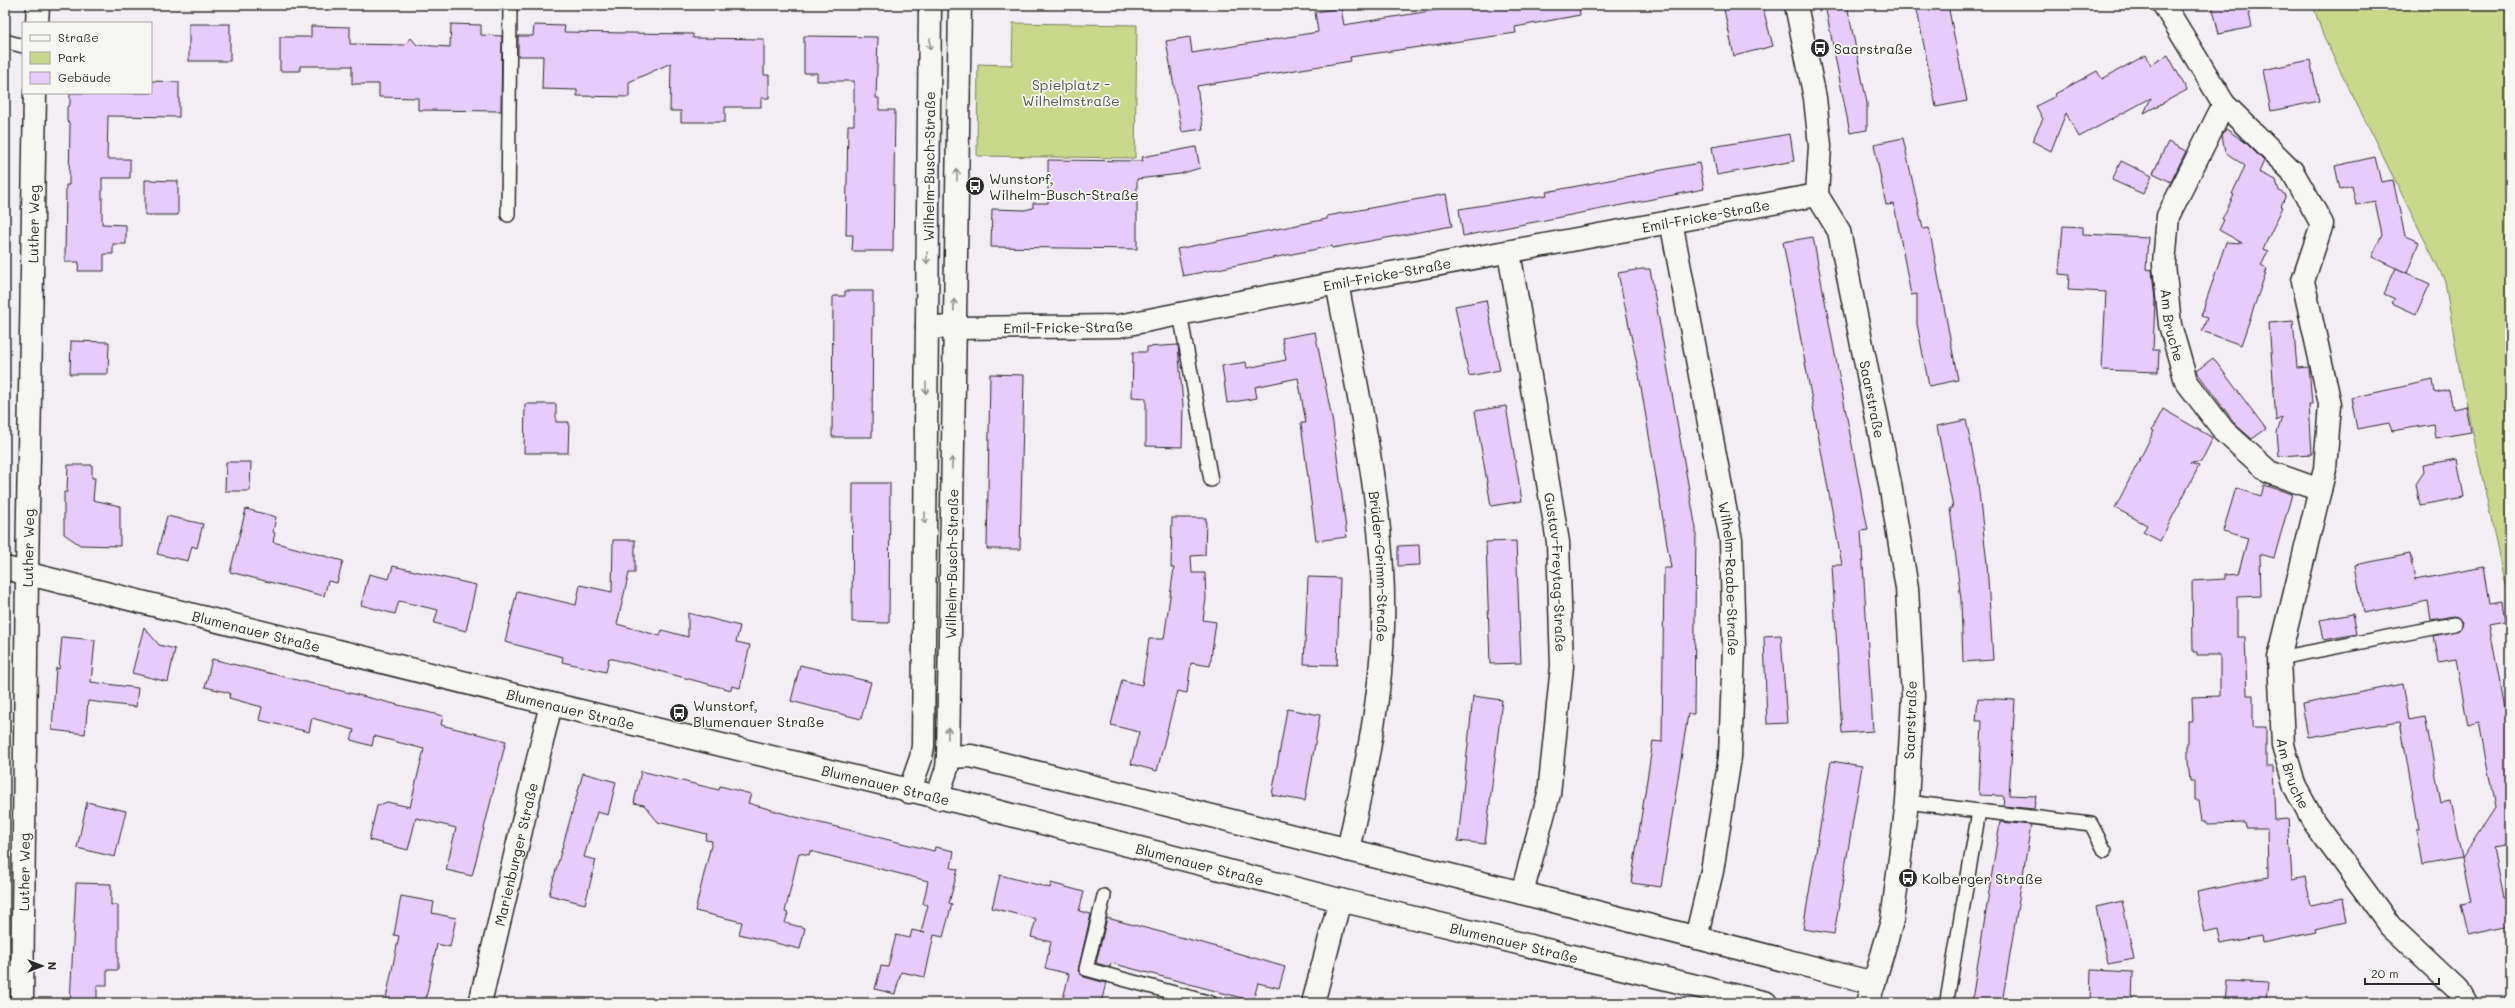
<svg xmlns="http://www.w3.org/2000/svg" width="2515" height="1008" font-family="Mali,sans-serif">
<rect width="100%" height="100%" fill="#f3edf4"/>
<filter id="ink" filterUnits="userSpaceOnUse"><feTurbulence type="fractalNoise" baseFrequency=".025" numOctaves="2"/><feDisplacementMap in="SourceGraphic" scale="8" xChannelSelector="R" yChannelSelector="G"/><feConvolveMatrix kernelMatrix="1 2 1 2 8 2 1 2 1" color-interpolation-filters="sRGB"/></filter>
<g filter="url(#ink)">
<g fill="#cad88c" stroke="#7a825c">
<path d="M 2313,5 L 2510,5 L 2510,609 L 2459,367 L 2445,281 L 2324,38 Z"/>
<path d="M 1013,23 L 1137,25 L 1135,158 L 977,156 L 978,64 L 1012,65 Z"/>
</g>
<g fill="#e7cbfa" stroke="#2b2b2b">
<path d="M 1467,5 L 1579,5 L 1580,15 L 1515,27 L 1516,33 L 1350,57 L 1351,61 L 1197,86 L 1203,129 L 1182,132 L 1166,41 L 1190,37 L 1192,53 L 1318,32 L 1315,12 L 1341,8 L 1344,25 Z"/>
<path d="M 1723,5 L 1762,5 L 1773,46 L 1734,56 Z"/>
<path d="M 1825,5 L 1847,5 L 1867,103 L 1867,130 L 1850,133 Z"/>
<path d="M 1916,5 L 1948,5 L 1967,101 L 1936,107 Z"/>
<path d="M 2212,5 L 2247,5 L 2252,27 L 2219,34 Z"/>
<rect x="189" y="24" width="41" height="37"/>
<path d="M 451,24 L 481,25 L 481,35 L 502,36 L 501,111 L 418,110 L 418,98 L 379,97 L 379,84 L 352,84 L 352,66 L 300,66 L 300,71 L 280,71 L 280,37 L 311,37 L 311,26 L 350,27 L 350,44 L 405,45 L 411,38 L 417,45 L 450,47 Z"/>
<path d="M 534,25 L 565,26 L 564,32 L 693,34 L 693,38 L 764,39 L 764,75 L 769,75 L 769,98 L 761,98 L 761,107 L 725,107 L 725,122 L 681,122 L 681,111 L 670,111 L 671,63 L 629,82 L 629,97 L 577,96 L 577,90 L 542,89 L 543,56 L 518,56 L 518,36 L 533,36 Z"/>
<path d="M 804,36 L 878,37 L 876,98 L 879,98 L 879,110 L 895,110 L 893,251 L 852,251 L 853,235 L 846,235 L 848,125 L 854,125 L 854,81 L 817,81 L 817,73 L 804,73 Z"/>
<path d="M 2146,55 L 2151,65 L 2168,55 L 2187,90 L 2144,113 L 2151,98 L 2079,137 L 2066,113 L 2051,151 L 2032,141 L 2043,119 L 2036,106 L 2056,96 L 2055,94 L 2097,71 L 2102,79 Z"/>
<path d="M 2310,60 L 2319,101 L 2271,111 L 2263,70 Z"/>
<path d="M 151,81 L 179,82 L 179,117 L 108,116 L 107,159 L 130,159 L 130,178 L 102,178 L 102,224 L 126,225 L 126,244 L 113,244 L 113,254 L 104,254 L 104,271 L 78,271 L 79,262 L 65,262 L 66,185 L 69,185 L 70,124 L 67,121 L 67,107 L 70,105 L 70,93 L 151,93 Z"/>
<path d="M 2226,129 L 2245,142 L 2264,161 L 2259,172 L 2276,180 L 2279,191 L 2286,195 L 2281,206 L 2283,207 L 2263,249 L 2268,251 L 2261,266 L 2267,269 L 2241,345 L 2202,331 L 2207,318 L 2201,316 L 2226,242 L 2242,243 L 2219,230 L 2224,220 L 2222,219 L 2234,195 L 2232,194 L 2245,166 L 2225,152 L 2222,135 Z"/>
<path d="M 1790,134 L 1794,161 L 1717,175 L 1712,147 Z"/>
<path d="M 1903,138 L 1923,229 L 1929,228 L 1958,380 L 1929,386 L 1917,324 L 1917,294 L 1911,295 L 1894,204 L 1886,205 L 1874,144 Z"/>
<path d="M 2168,142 L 2186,151 L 2171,182 L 2153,173 Z"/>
<path d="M 1196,147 L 1200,168 L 1180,174 L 1137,179 L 1137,249 L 991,247 L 992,209 L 1025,210 L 1033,208 L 1033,203 L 1048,203 L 1048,160 L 1143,161 L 1142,157 Z"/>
<path d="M 2375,157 L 2381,182 L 2393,180 L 2405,236 L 2419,242 L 2407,273 L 2372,257 L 2382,235 L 2375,201 L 2356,205 L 2352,186 L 2340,189 L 2335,166 Z"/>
<path d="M 2121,161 L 2152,176 L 2143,194 L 2112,180 Z"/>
<path d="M 1699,163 L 1704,189 L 1463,236 L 1459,209 L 1547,195 L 1546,192 Z"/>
<path d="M 145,180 L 178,181 L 178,215 L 145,215 Z"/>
<path d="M 1446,194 L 1452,226 L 1332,248 L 1332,246 L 1183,276 L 1177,249 L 1327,219 L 1327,216 Z"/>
<path d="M 2063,226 L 2083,227 L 2083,234 L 2148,237 L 2146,269 L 2152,270 L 2155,300 L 2153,350 L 2159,350 L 2158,372 L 2102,370 L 2106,292 L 2068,290 L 2069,275 L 2059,274 Z"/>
<path d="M 1813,237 L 1868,530 L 1861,531 L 1873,731 L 1842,733 L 1832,565 L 1842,565 L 1783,242 Z"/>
<path d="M 2396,268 L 2430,284 L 2416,314 L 2392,303 L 2395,299 L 2384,294 Z"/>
<path d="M 1642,269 L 1650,269 L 1696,529 L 1694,714 L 1688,714 L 1661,887 L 1631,883 L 1653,741 L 1662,742 L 1664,568 L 1671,568 L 1638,369 L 1618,273 Z"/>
<path d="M 845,291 L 873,291 L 872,437 L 832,437 L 833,296 L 845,296 Z"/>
<path d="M 1486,300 L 1500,370 L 1469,376 L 1455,306 Z"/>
<path d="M 2293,321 L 2297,368 L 2309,367 L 2312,404 L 2309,404 L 2312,454 L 2279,456 L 2277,433 L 2282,417 L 2276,421 L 2269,323 Z"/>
<path d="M 1315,332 L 1333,424 L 1347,537 L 1316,541 L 1301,423 L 1306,423 L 1298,378 L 1255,387 L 1257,398 L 1227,403 L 1222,366 L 1246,362 L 1247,368 L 1286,360 L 1282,338 Z"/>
<path d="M 71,341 L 109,342 L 108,374 L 70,374 Z"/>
<path d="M 1178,345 L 1183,405 L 1182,447 L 1146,446 L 1146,398 L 1132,397 L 1133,352 L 1147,352 L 1147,347 Z"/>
<path d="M 2213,358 L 2266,429 L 2252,439 L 2236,425 L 2196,371 Z"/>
<path d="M 990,374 L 1024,375 L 1020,549 L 987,549 Z"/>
<path d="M 2433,380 L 2435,393 L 2449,390 L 2453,409 L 2466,406 L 2471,432 L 2436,438 L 2434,424 L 2392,431 L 2389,423 L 2357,429 L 2351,398 Z"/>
<path d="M 525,404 L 556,404 L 556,422 L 569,422 L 568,453 L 524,453 Z"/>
<path d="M 1506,406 L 1522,501 L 1491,506 L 1475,411 Z"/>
<path d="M 2163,409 L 2213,438 L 2201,462 L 2190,463 L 2199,466 L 2160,541 L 2143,532 L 2147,525 L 2115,508 L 2154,431 L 2152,430 Z"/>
<path d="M 1966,420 L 1977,474 L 1987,564 L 1993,660 L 1963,662 L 1961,600 L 1950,508 L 1953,508 L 1937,426 Z"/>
<path d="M 2457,459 L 2464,497 L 2420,505 L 2416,484 L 2424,472 L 2423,465 Z"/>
<path d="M 226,462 L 251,462 L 250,491 L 225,491 Z"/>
<path d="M 68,465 L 92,465 L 92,478 L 95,478 L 93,500 L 120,506 L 120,546 L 80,545 L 64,534 L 64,492 L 67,492 Z"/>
<path d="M 853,483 L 890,483 L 889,622 L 887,623 L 852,622 Z"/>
<path d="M 2264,485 L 2292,494 L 2274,558 L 2260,554 L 2261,596 L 2237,597 L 2237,637 L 2245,637 L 2247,695 L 2253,695 L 2253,727 L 2266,727 L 2266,767 L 2273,767 L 2275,820 L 2288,819 L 2292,880 L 2305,877 L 2311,905 L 2343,898 L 2347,922 L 2315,929 L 2316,932 L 2262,943 L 2261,936 L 2221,944 L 2218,929 L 2205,932 L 2197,892 L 2268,877 L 2267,828 L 2246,828 L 2245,823 L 2207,824 L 2206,822 L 2202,822 L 2199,800 L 2195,800 L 2195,781 L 2190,781 L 2188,761 L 2188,721 L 2193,721 L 2192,697 L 2220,696 L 2220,655 L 2197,655 L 2197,652 L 2193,652 L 2192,581 L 2225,579 L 2225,575 L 2238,574 L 2248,538 L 2223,531 L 2236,488 L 2261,496 Z"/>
<path d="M 246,509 L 276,517 L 273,532 L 275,533 L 273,542 L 343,561 L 337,583 L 328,581 L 324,596 L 230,572 Z"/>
<path d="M 167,516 L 203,524 L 197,548 L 192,546 L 188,561 L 157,554 Z"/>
<path d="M 1172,518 L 1206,518 L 1205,555 L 1191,556 L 1192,573 L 1205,573 L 1206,599 L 1203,620 L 1216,622 L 1210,666 L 1191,663 L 1187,693 L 1177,691 L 1157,771 L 1131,764 L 1139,732 L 1111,725 L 1122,680 L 1142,685 L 1149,639 L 1164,639 L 1174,568 L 1171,568 Z"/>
<path d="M 613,540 L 635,540 L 635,573 L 629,573 L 617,624 L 660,636 L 662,630 L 688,637 L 688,613 L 740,626 L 736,642 L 750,645 L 740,688 L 732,686 L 731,690 L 609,658 L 606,672 L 562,662 L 563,657 L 505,642 L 517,591 L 576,605 L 580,585 L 612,592 Z"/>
<path d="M 1516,541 L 1521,663 L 1490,664 L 1486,542 Z"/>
<path d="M 1419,545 L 1420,565 L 1398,566 L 1398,546 Z"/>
<path d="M 2410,554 L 2415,580 L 2484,567 L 2490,603 L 2502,601 L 2505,622 L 2489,625 L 2510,735 L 2510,845 L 2493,848 L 2503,897 L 2510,895 L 2510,925 L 2468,934 L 2461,904 L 2471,902 L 2462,859 L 2495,808 L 2479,722 L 2468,725 L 2456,660 L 2439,663 L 2434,636 L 2459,630 L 2462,622 L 2457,617 L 2453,616 L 2431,620 L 2428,601 L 2363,613 L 2355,565 Z"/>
<path d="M 393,566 L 476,585 L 466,631 L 434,623 L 438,610 L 399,601 L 395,614 L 361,605 L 369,574 L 389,579 Z"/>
<path d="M 1308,577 L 1340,578 L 1337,665 L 1304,664 Z"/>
<path d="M 2353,614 L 2357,634 L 2324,640 L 2320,620 Z"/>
<path d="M 144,627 L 159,645 L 175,649 L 168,682 L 132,673 Z"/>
<path d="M 1781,635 L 1787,723 L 1767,724 L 1764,636 Z"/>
<path d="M 62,637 L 95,640 L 91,682 L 138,688 L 136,707 L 88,701 L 85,734 L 52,730 L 56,668 L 59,669 Z"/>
<path d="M 212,659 L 443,716 L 441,725 L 506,741 L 472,876 L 446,870 L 456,828 L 416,818 L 408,850 L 369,840 L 377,806 L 387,802 L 410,807 L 424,749 L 374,736 L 372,746 L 351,740 L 354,730 L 312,718 L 309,732 L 259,720 L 262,707 L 229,698 L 230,693 L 205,687 Z"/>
<path d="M 800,665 L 871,682 L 861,719 L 791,701 Z"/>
<path d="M 2402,684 L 2408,720 L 2425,717 L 2441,803 L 2450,801 L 2462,858 L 2422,865 L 2416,829 L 2419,829 L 2400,722 L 2308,737 L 2302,704 Z"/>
<path d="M 1473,696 L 1502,700 L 1485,844 L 1458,841 Z"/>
<path d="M 1978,698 L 2015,700 L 2009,795 L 2036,796 L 2034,809 L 2003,806 L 2004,796 L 1979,795 L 1982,721 L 1976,721 Z"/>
<path d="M 1287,709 L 1320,715 L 1305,801 L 1272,795 Z"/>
<path d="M 1831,761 L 1862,766 L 1834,934 L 1803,929 Z"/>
<path d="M 641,771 L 719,790 L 720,786 L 751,794 L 748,803 L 796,817 L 934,851 L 935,847 L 954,851 L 951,868 L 958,869 L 949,903 L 952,904 L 943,937 L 934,935 L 925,977 L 901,972 L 895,994 L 875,989 L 881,966 L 888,967 L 896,935 L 910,938 L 912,930 L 925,933 L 921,932 L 928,905 L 923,904 L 928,881 L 810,851 L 809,855 L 799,853 L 785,912 L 788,913 L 785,923 L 805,928 L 800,949 L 739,934 L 742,922 L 695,911 L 712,841 L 705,840 L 707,834 L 658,822 L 644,805 L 634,803 Z"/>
<path d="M 583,773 L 616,782 L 608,815 L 597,812 L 584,857 L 596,860 L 585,904 L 549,895 Z"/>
<path d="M 87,802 L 126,811 L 115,857 L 77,848 Z"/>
<path d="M 2000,822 L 2031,825 L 2002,1003 L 1993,1003 L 1972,1000 Z"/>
<path d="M 1000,875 L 1050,888 L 1051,883 L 1084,892 L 1079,911 L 1091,914 L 1078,971 L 1084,977 L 1106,983 L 1101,1003 L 1062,1003 L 1069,974 L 1045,968 L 1051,942 L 1031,937 L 1036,919 L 992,908 Z"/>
<path d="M 76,883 L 111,884 L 111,905 L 118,905 L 118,970 L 107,970 L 107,985 L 97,985 L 97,1003 L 70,1003 Z"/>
<path d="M 401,896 L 434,902 L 432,913 L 456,918 L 450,947 L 437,944 L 425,1003 L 385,1003 L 399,936 L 394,935 Z"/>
<path d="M 2122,901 L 2134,959 L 2108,964 L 2096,907 Z"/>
<path d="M 1107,918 L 1203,943 L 1285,967 L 1279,988 L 1258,983 L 1253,1001 L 1111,963 L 1110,967 L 1096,963 Z"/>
<path d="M 2091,970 L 2133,972 L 2132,1003 L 2090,1003 Z"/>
<path d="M 2227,981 L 2268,983 L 2266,1003 L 2225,1003 Z"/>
</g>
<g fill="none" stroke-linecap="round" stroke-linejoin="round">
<defs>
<g id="lane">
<path d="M 5,41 L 23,46"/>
<path d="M 508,215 L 510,5"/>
<path d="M 1180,314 L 1211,480"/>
<path d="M 2279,658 L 2454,624"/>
<path d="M 1907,802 L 1979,811 L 1947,1000"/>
<path d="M 1979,811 L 2091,824 L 2105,851"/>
<path d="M 1104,896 L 1086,969 L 1211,1003"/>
</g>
<g id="street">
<path id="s1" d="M 1796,5 L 1815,98 L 1820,146 L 1817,195 L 1839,231 L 1890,484 L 1907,588 L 1913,697 L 1907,802 L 1892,921 L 1868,1003"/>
<path id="s2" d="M 2164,5 L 2224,104 L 2292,171 L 2322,224 L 2303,281 L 2330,404 L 2325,469 L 2279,658 L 2283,745 L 2295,787 L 2314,822 L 2390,926 L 2457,989 L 2465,1003"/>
<path d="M 37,23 L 38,5"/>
<path id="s3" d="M 2224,104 L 2168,216 L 2164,264 L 2170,325 L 2186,381 L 2224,431 L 2269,472 L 2320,490"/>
<path id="s4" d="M 1671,221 L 1731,540 L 1734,648 L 1730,757 L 1712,871 L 1696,938"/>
<path id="s5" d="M 1509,252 L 1558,542 L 1562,666 L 1549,794 L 1522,893"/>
<path id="s6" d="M 1337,283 C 1358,396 1386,511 1383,627 C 1381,703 1364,776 1348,850"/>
<path id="s7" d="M 927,327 L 954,328 L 1119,326 L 1337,283 L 1817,195"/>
<path id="s8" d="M 27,573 L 35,93"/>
<path d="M 948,757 L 971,756 L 991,761 L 1522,893 L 1874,983"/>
<path id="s9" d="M 909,792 L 921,758 L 923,746 L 930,5"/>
<path id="s10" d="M 937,798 L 947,768 L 948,757 L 960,5"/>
<path id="s11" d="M 480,1003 L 551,704"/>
<path d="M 1313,1003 L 1340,900"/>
</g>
<g id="secondary">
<path id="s12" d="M 5,568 L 551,704 L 992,810 L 1340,900 L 1766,1003"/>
<path id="s13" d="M 22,1003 L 27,573"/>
</g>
</defs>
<use href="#lane" stroke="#2b2b2b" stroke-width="16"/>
<use href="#street" stroke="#2b2b2b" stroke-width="25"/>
<use href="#secondary" stroke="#2b2b2b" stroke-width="25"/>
<use href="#lane" stroke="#f6f6f2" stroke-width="13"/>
<use href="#street" stroke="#f6f6f2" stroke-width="22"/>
<use href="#secondary" stroke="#f6f6f2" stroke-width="22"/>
</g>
<defs><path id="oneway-shaft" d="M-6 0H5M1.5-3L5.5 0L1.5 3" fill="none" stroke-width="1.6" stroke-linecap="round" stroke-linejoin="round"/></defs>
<g stroke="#90908e">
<use href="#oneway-shaft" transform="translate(930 44) rotate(91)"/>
<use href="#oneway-shaft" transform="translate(957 175) rotate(-89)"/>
<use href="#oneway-shaft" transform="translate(927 258) rotate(91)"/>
<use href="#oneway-shaft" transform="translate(954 305) rotate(-89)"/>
<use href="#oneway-shaft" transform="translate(926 388) rotate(91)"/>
<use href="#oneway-shaft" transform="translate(952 463) rotate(-89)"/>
<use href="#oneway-shaft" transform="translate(925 518) rotate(91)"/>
<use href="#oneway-shaft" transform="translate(948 733) rotate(-89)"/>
</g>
</g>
<defs>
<symbol id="bus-disc" viewBox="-11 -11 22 22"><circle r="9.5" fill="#2b2b2b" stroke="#f6f6f2"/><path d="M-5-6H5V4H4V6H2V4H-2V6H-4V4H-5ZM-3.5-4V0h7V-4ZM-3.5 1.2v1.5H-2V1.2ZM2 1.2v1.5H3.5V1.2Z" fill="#fff"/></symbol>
</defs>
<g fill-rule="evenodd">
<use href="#bus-disc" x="1809" y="37" width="22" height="22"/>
<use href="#bus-disc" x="964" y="175" width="22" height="22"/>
<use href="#bus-disc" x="668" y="702" width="22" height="22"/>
<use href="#bus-disc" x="1897" y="867" width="22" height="22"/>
</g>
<g text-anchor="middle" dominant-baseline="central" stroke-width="3.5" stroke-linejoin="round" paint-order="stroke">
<g font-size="14" fill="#2b2b2b" stroke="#f6f6f2" text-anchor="start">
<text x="1834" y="48">Saarstraße</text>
<text x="989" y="178">Wunstorf,<tspan x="989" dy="16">Wilhelm-Busch-Straße</tspan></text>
<text x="693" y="705">Wunstorf,<tspan x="693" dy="16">Blumenauer Straße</tspan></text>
<text x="1922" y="878">Kolberger Straße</text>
</g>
<g font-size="14" fill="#535643" stroke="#f6f6f2">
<text x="1071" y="84">Spielplatz -<tspan x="1071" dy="16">Wilhelmstraße</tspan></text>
</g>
<g font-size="14" fill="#2b2b2b" stroke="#f6f6f2">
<text stroke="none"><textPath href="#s9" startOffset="628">Wilhelm-Busch-Straße</textPath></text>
<text stroke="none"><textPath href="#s7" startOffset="789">Emil-Fricke-Straße</textPath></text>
<text stroke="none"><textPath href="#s8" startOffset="349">Luther Weg</textPath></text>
<text stroke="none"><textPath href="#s7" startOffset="465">Emil-Fricke-Straße</textPath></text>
<text stroke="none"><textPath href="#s7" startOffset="141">Emil-Fricke-Straße</textPath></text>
<text stroke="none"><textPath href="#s3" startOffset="235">Am Bruche</textPath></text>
<text stroke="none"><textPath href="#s1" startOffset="406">Saarstraße</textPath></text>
<text transform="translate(28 548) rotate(-89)">Luther Weg</text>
<text stroke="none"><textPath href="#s10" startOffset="236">Wilhelm-Busch-Straße</textPath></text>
<text stroke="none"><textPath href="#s6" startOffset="287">Brüder-Grimm-Straße</textPath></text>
<text stroke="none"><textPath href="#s5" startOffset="324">Gustav-Freytag-Straße</textPath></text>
<text stroke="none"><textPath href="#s4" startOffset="363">Wilhelm-Raabe-Straße</textPath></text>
<text stroke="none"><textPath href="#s12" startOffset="259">Blumenauer Straße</textPath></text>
<text stroke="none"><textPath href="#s12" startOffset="583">Blumenauer Straße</textPath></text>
<text transform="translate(1910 720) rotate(-88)">Saarstraße</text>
<text stroke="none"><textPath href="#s2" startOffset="835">Am Bruche</textPath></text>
<text stroke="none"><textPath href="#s12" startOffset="907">Blumenauer Straße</textPath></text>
<text stroke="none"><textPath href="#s11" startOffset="153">Marienburger Straße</textPath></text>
<text stroke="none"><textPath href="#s12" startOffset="1231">Blumenauer Straße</textPath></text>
<text stroke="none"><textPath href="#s13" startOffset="131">Luther Weg</textPath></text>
<text stroke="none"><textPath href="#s12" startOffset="1555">Blumenauer Straße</textPath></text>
</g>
</g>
<rect width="2515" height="1008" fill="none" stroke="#f6f6f2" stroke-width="20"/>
<rect x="10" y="10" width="2495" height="988" fill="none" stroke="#2b2b2b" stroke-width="1.5" filter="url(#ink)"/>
<rect x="22" y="22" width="130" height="72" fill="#f6f6f2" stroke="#a5a5a2"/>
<rect x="30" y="35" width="20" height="6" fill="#f6f6f2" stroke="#a5a5a2"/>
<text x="58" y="42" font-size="12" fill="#2b2b2b">Straße</text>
<rect x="30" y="52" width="20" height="12" fill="#cad88c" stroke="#a5a5a2"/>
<text x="58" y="62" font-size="12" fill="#2b2b2b">Park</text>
<rect x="30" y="72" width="20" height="12" fill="#e7cbfa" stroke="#a5a5a2"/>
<text x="58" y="82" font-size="12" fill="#2b2b2b">Gebäude</text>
<g transform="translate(42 966) rotate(90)" stroke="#f6f6f2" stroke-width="3" paint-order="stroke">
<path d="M0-3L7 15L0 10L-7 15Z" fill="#2b2b2b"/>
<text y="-6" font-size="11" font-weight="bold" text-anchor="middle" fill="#2b2b2b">N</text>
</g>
<path d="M2365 978v6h74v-6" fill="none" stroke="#2b2b2b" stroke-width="2"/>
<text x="2371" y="978" font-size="12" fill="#2b2b2b" stroke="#f6f6f2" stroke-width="3" paint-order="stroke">20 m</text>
</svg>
